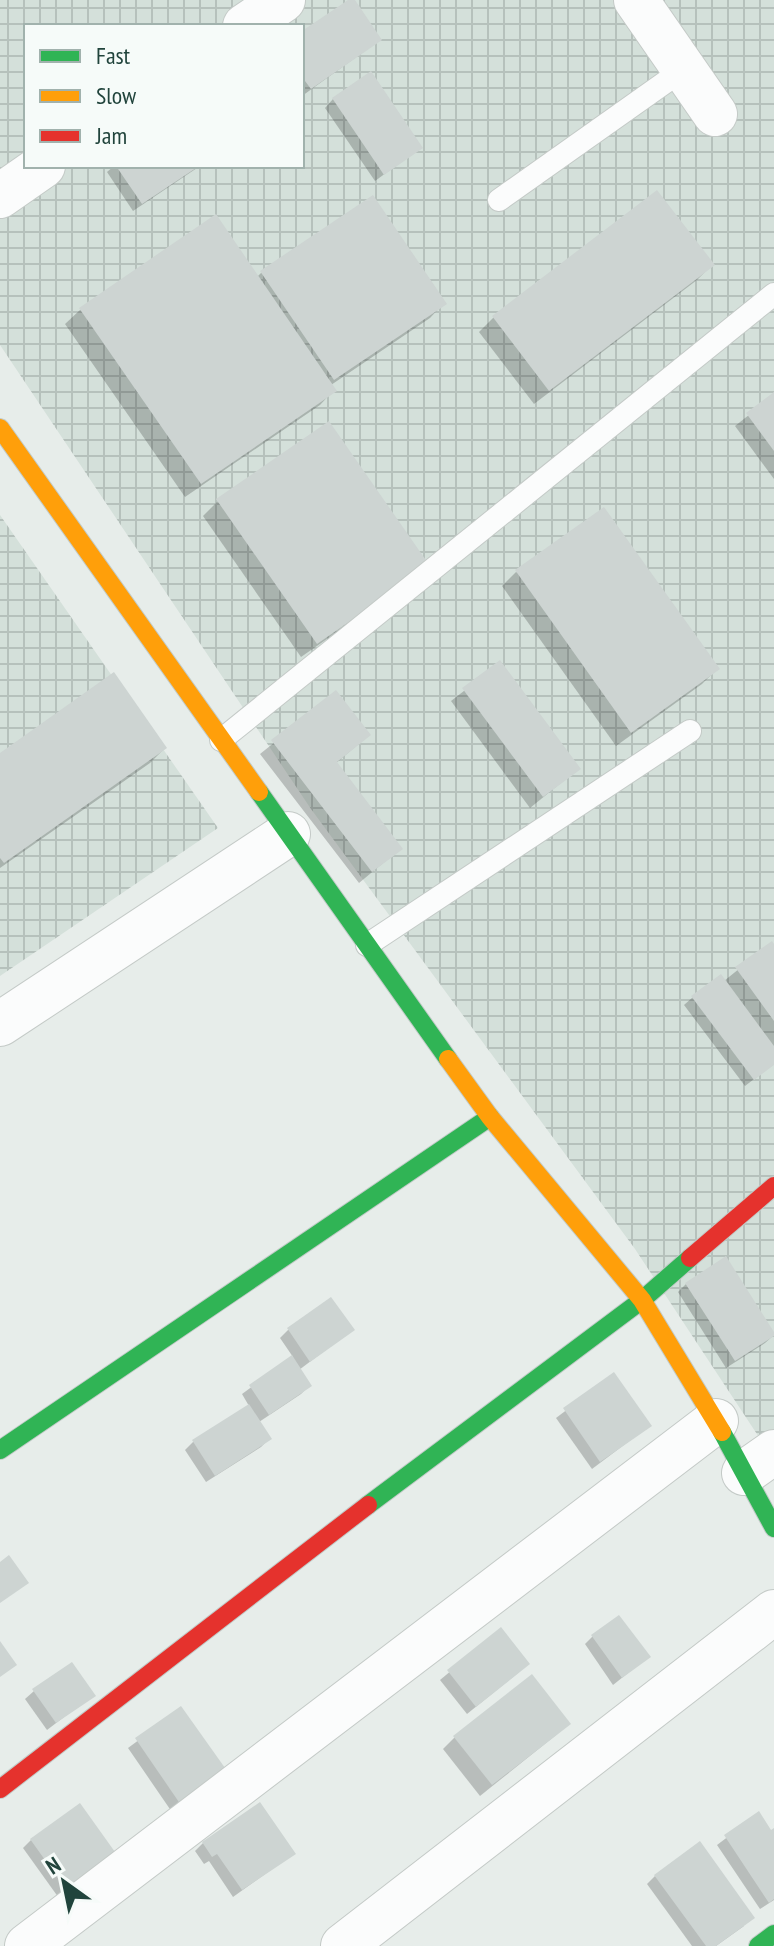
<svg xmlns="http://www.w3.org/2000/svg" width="774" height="1946" font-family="'PT Sans Narrow',sans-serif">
<defs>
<pattern id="industrial-grid" width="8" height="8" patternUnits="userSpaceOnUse" patternTransform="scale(2)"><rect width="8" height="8" fill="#d4e0da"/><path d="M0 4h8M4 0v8" fill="none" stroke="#b6c1bc"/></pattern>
</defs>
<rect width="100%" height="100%" fill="#e7edea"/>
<g fill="url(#industrial-grid)" fill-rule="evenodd">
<path d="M 0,0 L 774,0 L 774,1460 L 635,1249 L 311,809 L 0,345 ZM 26,26 L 302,26 L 302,166 L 26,166 Z"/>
<path d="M 0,515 L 218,828 L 0,976 Z"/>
</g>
<g fill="#0003">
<path d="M 351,0 L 380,40 L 302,96 L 302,34 Z"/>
<path d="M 333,99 L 420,148 L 375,181 L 325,108 Z"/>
<path d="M 114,166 L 200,166 L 133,211 L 107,172 Z"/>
<path d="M 712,265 L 697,280 L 534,404 L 479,332 L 494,317 Z"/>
<path d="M 261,273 L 444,303 L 430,318 L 331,385 L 334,390 L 320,405 L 185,497 L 65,324 L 80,310 L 257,277 Z"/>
<path d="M 774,395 L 774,479 L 735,426 Z"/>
<path d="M 218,501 L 412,580 L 301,657 L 203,516 Z"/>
<path d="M 516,572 L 717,669 L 702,684 L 616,746 L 502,586 Z"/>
<path d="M 500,663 L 578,769 L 530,808 L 451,701 Z"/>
<path d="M 336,693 L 369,735 L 335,764 L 400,849 L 359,883 L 260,754 Z"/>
<path d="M 165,748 L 150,763 L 0,868 L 0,755 Z"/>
<path d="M 771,943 L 774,947 L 774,1064 L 745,1086 L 684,1005 L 693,997 L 724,981 Z"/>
<path d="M 686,1284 L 774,1335 L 765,1343 L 726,1368 L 678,1292 Z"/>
<path d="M 288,1330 L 352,1330 L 299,1370 L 309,1386 L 301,1394 L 259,1422 L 269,1439 L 261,1447 L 206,1482 L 185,1450 L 193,1442 L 249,1406 L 242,1394 L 293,1357 L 280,1338 Z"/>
<path d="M 614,1374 L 649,1426 L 592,1469 L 556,1418 Z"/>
<path d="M 500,1630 L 519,1672 L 467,1714 L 440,1680 Z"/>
<path d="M 593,1636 L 648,1657 L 613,1685 L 585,1644 Z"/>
<path d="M 34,1691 L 93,1695 L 47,1730 L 25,1699 Z"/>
<path d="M 181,1709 L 227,1775 L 174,1815 L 128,1748 Z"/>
<path d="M 556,1735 L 480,1796 L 443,1749 L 455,1737 Z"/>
<path d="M 758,1814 L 771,1833 L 774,1831 L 774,1900 L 760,1909 L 717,1845 Z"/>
<path d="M 31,1840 L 110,1866 L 61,1901 L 23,1848 Z"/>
<path d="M 203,1843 L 293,1854 L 233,1897 L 209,1861 L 204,1864 L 195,1851 Z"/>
<path d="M 655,1876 L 744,1926 L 716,1946 L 692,1946 L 647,1884 Z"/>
</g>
<g fill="#cdd4d2">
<path d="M 348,0 L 355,0 L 382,40 L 311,89 L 302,77 L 302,31 Z"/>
<path d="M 371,71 L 423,148 L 384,175 L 332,98 Z"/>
<path d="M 116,166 L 199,166 L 142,204 Z"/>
<path d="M 657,190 L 715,265 L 549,391 L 492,316 Z"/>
<path d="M 373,195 L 447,304 L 334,380 L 260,271 Z"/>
<path d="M 216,214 L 337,391 L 201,484 L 79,308 Z"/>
<path d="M 774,392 L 774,451 L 746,413 Z"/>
<path d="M 329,421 L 430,566 L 317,644 L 216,499 Z"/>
<path d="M 604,507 L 720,669 L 631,733 L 515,570 Z"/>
<path d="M 500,660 L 581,769 L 543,797 L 462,688 Z"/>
<path d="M 114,672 L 167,748 L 4,863 L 0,858 L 0,753 Z"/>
<path d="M 336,690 L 371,735 L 337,762 L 403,849 L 372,872 L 271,740 Z"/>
<path d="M 772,941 L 774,944 L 774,1021 L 735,967 Z"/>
<path d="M 721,974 L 774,1046 L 774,1065 L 754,1080 L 691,996 Z"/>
<path d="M 726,1256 L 774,1332 L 774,1336 L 735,1361 L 685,1283 Z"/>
<path d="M 331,1297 L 355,1330 L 310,1362 L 287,1328 Z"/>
<path d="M 292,1355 L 312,1386 L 269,1415 L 249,1385 Z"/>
<path d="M 614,1372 L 652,1426 L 600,1462 L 563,1408 Z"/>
<path d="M 249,1404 L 272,1439 L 215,1476 L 192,1440 Z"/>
<path d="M 9,1555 L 29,1583 L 0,1603 L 0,1562 Z"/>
<path d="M 619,1615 L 651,1657 L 622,1678 L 591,1635 Z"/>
<path d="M 501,1627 L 530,1664 L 476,1707 L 447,1670 Z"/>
<path d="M 0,1641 L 17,1665 L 0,1677 Z"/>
<path d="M 72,1662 L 96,1696 L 56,1723 L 32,1689 Z"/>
<path d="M 532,1674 L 571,1724 L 492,1785 L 453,1736 Z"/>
<path d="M 181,1706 L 230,1775 L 183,1808 L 135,1738 Z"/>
<path d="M 260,1802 L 296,1854 L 242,1890 L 217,1854 L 212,1857 L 202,1842 Z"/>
<path d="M 80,1803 L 120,1859 L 70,1895 L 30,1839 Z"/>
<path d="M 759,1811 L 771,1830 L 774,1828 L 774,1899 L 769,1903 L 724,1835 Z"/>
<path d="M 700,1841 L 755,1918 L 716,1946 L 706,1946 L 654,1875 Z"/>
</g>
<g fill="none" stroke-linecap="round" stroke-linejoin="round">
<defs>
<g id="lane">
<path d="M 499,200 L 684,69"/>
<path d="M 221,740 L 774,294"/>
<path d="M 367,945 L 690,731"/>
</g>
<g id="street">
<path d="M 636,0 L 715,114"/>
<path d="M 245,26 L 283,0"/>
<path d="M 0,196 L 43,166"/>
<path d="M 0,1024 L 288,834"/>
<path d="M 744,1473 L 774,1452"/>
<path d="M 27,1946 L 716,1421"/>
<path d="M 343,1946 L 774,1612"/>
</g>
<g id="fast">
<path d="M 259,792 L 448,1059"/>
<path d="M 722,1432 L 774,1528"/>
<path d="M 0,1450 L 490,1117"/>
<path d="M 368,1505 L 642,1300 L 690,1258"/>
<path d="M 758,1946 L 774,1934"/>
</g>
<g id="slow">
<path d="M 0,428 L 259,792"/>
<path d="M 448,1059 L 490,1117 L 642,1300 L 722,1432"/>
</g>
<g id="jam">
<path d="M 690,1258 L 774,1186"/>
<path d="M 0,1789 L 368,1505"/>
</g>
</defs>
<use href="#lane" stroke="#c4cac7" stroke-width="24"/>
<use href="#street" stroke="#c4cac7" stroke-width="46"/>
<use href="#fast" stroke="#c2cbc8" stroke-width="20"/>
<use href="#slow" stroke="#c2cbc8" stroke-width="20"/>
<use href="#jam" stroke="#c2cbc8" stroke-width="20"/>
<use href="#lane" stroke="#fbfcfc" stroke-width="22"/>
<use href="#street" stroke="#fbfcfc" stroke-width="44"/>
<use href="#fast" stroke="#30b455" stroke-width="18"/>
<use href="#slow" stroke="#ff9f0a" stroke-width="18"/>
<use href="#jam" stroke="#e5322d" stroke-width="18"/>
</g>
<rect x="24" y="24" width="280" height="144" fill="#f6fbf9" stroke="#a1b2ad" stroke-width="2"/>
<rect x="40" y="50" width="40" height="12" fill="#30b455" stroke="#a1b2ad" stroke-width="2"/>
<text x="96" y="64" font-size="24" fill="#21443c">Fast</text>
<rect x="40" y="90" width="40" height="12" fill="#ff9f0a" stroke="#a1b2ad" stroke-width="2"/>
<text x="96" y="104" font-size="24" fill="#21443c">Slow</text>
<rect x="40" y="130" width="40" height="12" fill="#e5322d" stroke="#a1b2ad" stroke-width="2"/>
<text x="96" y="144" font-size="24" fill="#21443c">Jam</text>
<g transform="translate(64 1882) rotate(327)" stroke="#f6fbf9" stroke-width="6" paint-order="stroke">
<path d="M0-6L14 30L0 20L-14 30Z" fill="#21443c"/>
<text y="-12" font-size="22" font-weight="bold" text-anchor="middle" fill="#21443c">N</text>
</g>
</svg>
